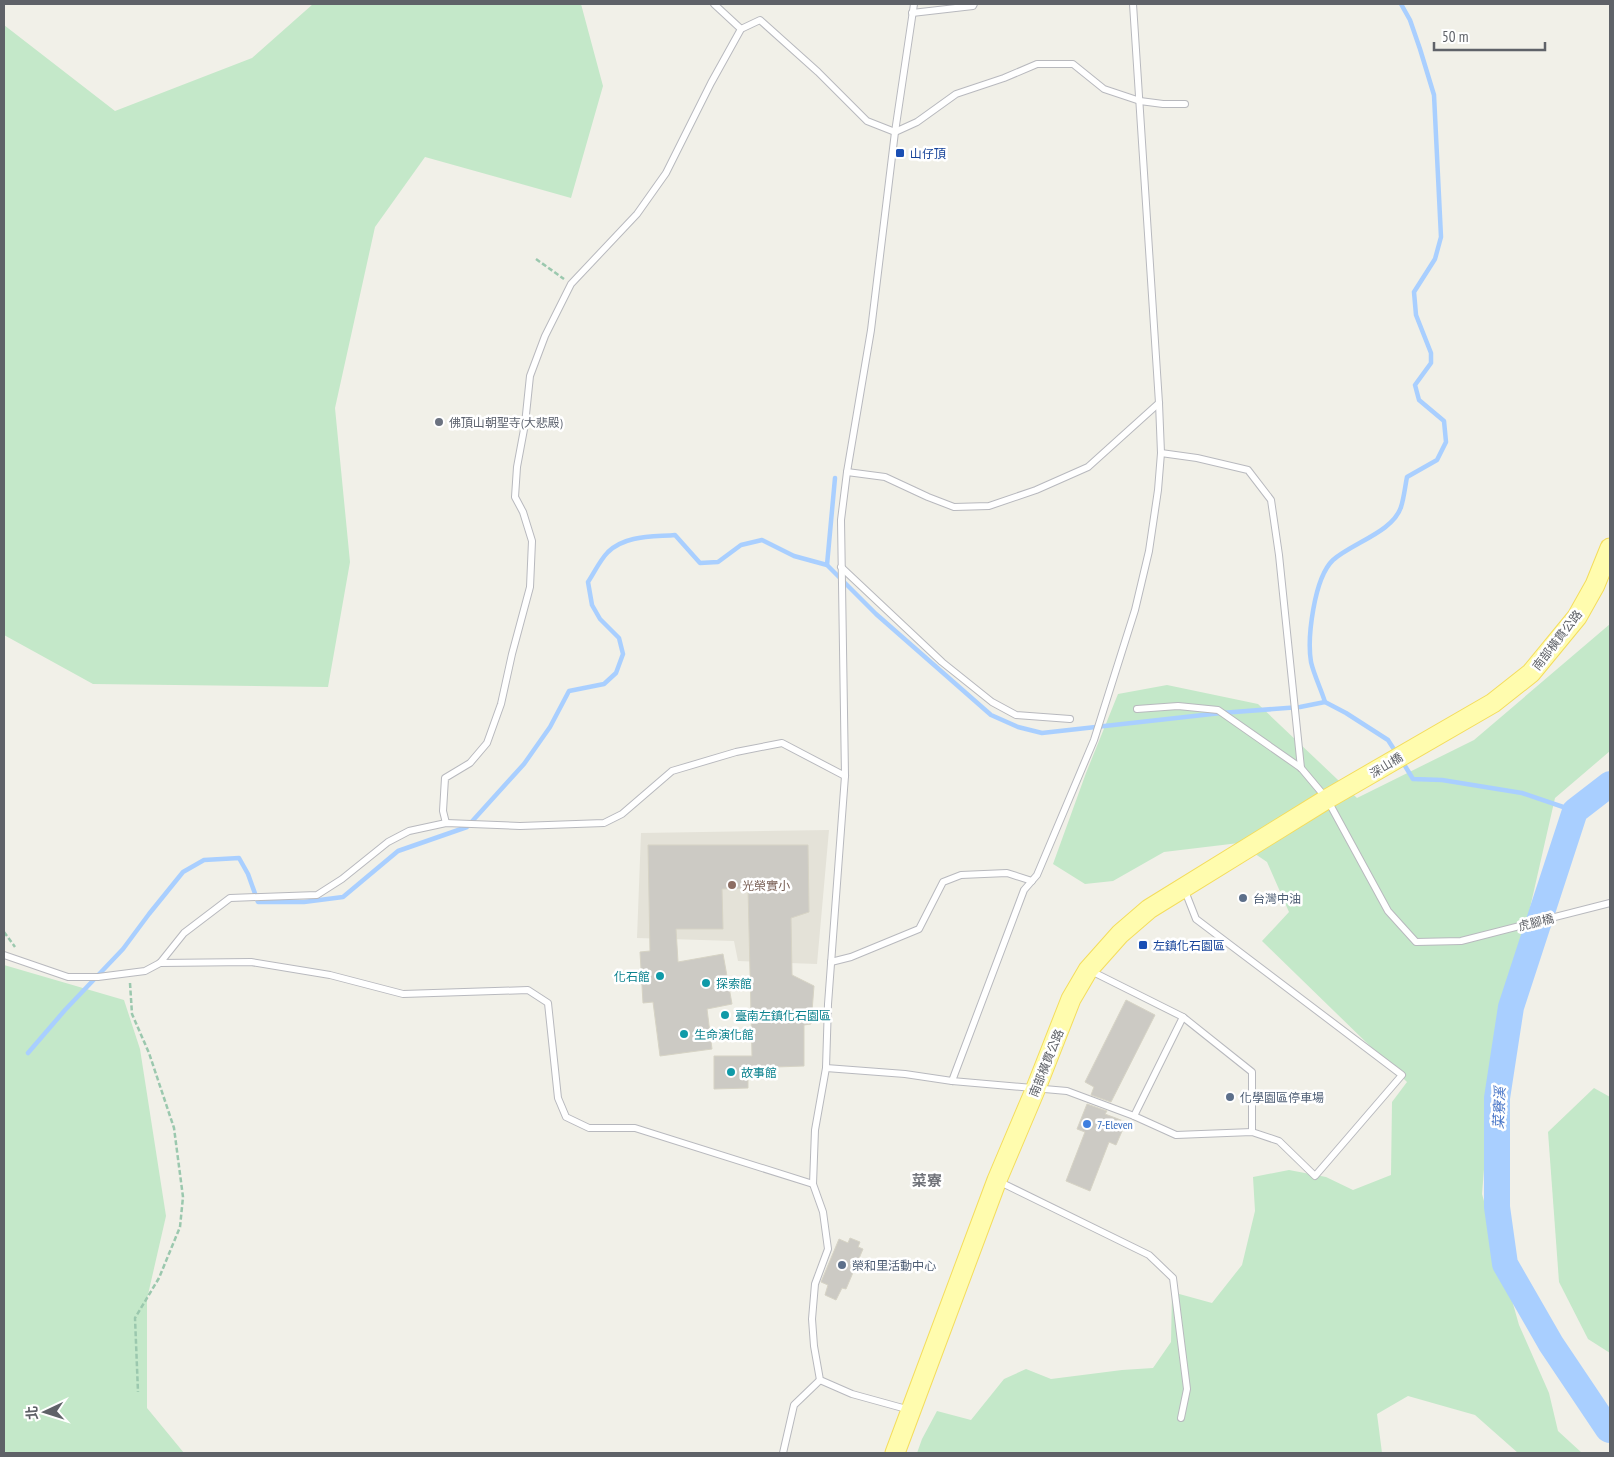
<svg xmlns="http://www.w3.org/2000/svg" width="1614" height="1457" font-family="'PT Sans Narrow','Noto Sans TC',sans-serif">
<rect width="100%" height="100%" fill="#f1f0e8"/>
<path fill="#e4e2d8" d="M 829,830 L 817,964 L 738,961 L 734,941 L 637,938 L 641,833 Z"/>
<g fill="#c4e8c9">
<path d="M 313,4 L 581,4 L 603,86 L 571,198 L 425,157 L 375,227 L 335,408 L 350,562 L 328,687 L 93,684 L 4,635 L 4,25 L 115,111 L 252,58 Z"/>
<path d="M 1610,624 L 1610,751 L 1555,798 L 1522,943 L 1495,1034 L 1482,1194 L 1519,1325 L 1549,1393 L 1558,1431 L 1582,1453 L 1518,1453 L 1475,1415 L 1408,1396 L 1377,1414 L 1382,1453 L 917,1453 L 922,1439 L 937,1411 L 971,1420 L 1004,1379 L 1026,1369 L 1051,1379 L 1122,1370 L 1153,1368 L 1171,1342 L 1172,1292 L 1212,1303 L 1242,1265 L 1255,1211 L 1253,1177 L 1289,1170 L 1326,1177 L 1353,1190 L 1391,1175 L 1392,1102 L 1407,1082 L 1262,941 L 1289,912 L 1267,862 L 1239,843 L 1164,852 L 1113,881 L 1085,884 L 1053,864 L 1086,773 L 1118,694 L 1167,685 L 1258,704 L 1357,798 L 1474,740 Z"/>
<path d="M 4,965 L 124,1000 L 140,1049 L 166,1216 L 147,1299 L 147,1408 L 184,1453 L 4,1453 Z"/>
<path d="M 1594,1088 L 1610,1097 L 1610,1353 L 1588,1339 L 1559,1282 L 1548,1132 Z"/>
</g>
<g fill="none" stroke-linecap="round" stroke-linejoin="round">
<g stroke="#a9cfff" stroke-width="4.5">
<path d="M 827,565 L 835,478"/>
<path d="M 1325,702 C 1321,689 1314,675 1311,662 C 1307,638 1314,578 1333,560 C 1352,543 1393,532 1401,507 C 1404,498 1405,487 1407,477 L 1437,460 L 1446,442 L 1444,421 L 1419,400 L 1415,385 L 1431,363 L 1431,353 L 1416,315 L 1414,292 L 1435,259 L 1441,237 L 1434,95 L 1420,49 L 1410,20 L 1401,4"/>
<path d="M 1402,761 L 1413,779 L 1442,780 L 1522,793 L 1575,811"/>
<path d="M 28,1053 L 65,1010 L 123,949 L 149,914 L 183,872 L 204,860 L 239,858 L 248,874 L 258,902 L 304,902 L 343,897 L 398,851 L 467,827 L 524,764 L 550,727 L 569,691 L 604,684 L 616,673 L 623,654 L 619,638 L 600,619 L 592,605 L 588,582 C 594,573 600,560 608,552 C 626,535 652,537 675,535 L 700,563 L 718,562 L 741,545 L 762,540 L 794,556 L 827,565 L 876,614 L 991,715 L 1018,727 L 1042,733 L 1221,713 L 1300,707 L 1325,702 L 1346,713 L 1388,740 L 1397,754"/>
</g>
<path stroke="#a9cfff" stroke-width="26" d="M 1610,784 L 1575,811 L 1511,1007 L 1497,1098 L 1497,1207 L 1505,1264 L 1551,1344 L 1608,1429 L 1610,1430"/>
</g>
<g fill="#cccac4" stroke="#d6d3c5">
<path d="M 648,845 L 808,845 L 809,912 L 791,918 L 792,975 L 814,986 L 811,1024 L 804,1025 L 804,1066 L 748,1068 L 748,1088 L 714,1089 L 714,1056 L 752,1056 L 748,888 L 722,889 L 723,929 L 676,929 L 678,962 L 723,954 L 732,1004 L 707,1009 L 712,1049 L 660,1056 L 653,1002 L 643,1003 L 640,952 L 650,951 Z"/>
<path d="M 1126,1000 L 1155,1015 L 1111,1102 L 1091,1095 L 1094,1087 L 1085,1082 Z"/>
<path d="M 1087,1104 L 1107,1111 L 1105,1114 L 1126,1122 L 1116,1145 L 1109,1142 L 1090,1191 L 1066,1181 L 1085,1132 L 1077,1129 Z"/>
<path d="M 850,1238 L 860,1242 L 858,1247 L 863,1249 L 846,1289 L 842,1288 L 836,1300 L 825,1295 L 828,1285 L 821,1282 L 839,1239 L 848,1243 Z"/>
</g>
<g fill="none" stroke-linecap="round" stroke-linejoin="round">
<defs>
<g id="service">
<path d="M 714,4 L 741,29"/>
<path d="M 912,13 L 973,6 L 974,4"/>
<path d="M 1161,453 L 1197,458 L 1248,470 L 1271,500 L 1279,555 L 1301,768"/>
<path d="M 847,472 L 885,477 L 928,497 L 954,507 L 989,506 L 1036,490 L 1088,467 L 1159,403"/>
<path d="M 841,567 L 942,662 L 992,702 L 1016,715 L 1070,719"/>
<path d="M 1137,709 L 1178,706 L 1218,710 L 1301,768 L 1327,799 L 1388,911 L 1416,942 L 1461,941 L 1610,903"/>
<path d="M 446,823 L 443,811 L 445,778 L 470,763 L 487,743 L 501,704 L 512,654 L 530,587 L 532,541 L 523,512 L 515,497 L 517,467 L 525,424 L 530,376 L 545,336 L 571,284 L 637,214 L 666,173 L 711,83 L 741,29 L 760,20 L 818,72 L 867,121 L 895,132 L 917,122 L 956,94 L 1004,78 L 1037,64 L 1073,64 L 1104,89 L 1140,101 L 1163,104 L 1185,104"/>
<path d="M 4,955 L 68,977 L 98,977 L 145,971 L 160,963 L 184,933 L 230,898 L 317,895 L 342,879 L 388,842 L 409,831 L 446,823 L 520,826 L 604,823 L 622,814 L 672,771 L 736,752 L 782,743 L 845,776"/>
<path d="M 831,962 L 851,957 L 919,929 L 943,882 L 961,875 L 1007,873 L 1032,881"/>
<path d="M 160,963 L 251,962 L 330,975 L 403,994 L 528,990 L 548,1003 L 558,1098 L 566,1117 L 589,1128 L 635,1128 L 813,1184"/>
<path d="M 1091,971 L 1183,1017 L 1252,1072 L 1252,1132"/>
<path d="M 826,1068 L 905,1074 L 952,1081 L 1067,1091 L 1134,1116 L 1176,1135 L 1252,1132 L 1279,1141 L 1315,1176 L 1402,1075 L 1196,919 L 1185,891"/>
<path d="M 952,1081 L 1024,890 L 1037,875 L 1094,740 L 1135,610 L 1149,551 L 1158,490 L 1161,453 L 1159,403 L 1133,4"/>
<path d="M 1134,1116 L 1183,1017"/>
<path d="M 998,1181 L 1149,1255 L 1173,1278 L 1187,1389 L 1181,1418"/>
<path d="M 910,1410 L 852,1394 L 820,1380 L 814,1346 L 812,1319 L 815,1284 L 828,1249 L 823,1212 L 813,1184 L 815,1130 L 826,1068 L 828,1004 L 845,776 L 841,520 L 847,472 L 871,330 L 895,132 L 914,4"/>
<path d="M 783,1453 L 794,1405 L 820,1380"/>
</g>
<path id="primary" d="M 895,1453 L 997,1180 L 1036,1088 L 1071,999 L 1088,970 L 1120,934 L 1149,909 L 1327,799 L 1493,703 L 1531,673 L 1577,617 L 1595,585 L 1610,548"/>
</defs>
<use href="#service" stroke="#b8b9be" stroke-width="8"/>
<use href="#primary" stroke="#f4dd5d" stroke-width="21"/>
<g stroke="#9bc8ae" stroke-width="2.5" stroke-dasharray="5 2.5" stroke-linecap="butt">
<path d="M 536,259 L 564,279"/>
<path d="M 4,932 L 15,947"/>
<path d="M 130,983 L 132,1014 L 149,1053 L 174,1128 L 183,1197 L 180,1227 L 159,1278 L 135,1318 L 138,1392"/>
</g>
<use href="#service" stroke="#fff" stroke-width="6"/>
<use href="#primary" stroke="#fffcae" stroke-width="19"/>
</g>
<g fill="#1a4fb4" stroke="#fff" stroke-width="2">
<rect x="895" y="148" width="10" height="10" rx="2.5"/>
<rect x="1138" y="940" width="10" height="10" rx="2.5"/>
</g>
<circle fill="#6b7280" stroke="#fff" stroke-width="2" cx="439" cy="422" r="5"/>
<circle fill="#8d6e63" stroke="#fff" stroke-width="2" cx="732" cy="885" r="5"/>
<g fill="#5c6f8a" stroke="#fff" stroke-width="2">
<circle cx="1243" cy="898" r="5"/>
<circle cx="1230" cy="1097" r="5"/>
<circle cx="842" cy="1265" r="5"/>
</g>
<g fill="#0f9aa8" stroke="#fff" stroke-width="2">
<circle cx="660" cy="976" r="5"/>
<circle cx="706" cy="983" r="5"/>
<circle cx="725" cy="1015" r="5"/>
<circle cx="684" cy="1034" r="5"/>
<circle cx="731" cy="1072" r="5"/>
</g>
<circle fill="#3f7fe0" stroke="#fff" stroke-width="2" cx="1087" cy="1124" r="5"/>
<g text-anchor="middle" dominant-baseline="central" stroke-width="5" stroke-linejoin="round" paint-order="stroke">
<g font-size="12" fill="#164399" stroke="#fff" text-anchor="start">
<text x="910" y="153">山仔頂</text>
<text x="1153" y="945">左鎮化石園區</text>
</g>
<g font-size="12" fill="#5b616d" stroke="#fff" text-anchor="start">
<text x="449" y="422">佛頂山朝聖寺(大悲殿)</text>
</g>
<g font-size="12" fill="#5f6268" stroke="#fff">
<text transform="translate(1557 640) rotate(-52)">南部橫貫公路</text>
<text transform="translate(1386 765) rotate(-31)">深山橋</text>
<text transform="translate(1536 922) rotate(-14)">虎腳橋</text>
<text transform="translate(1046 1063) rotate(-68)">南部橫貫公路</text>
</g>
<g font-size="12" fill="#785e54" stroke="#fff" text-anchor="start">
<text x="742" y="885">光榮實小</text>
</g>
<g font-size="12" fill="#4e5e75" stroke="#fff" text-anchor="start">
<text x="1253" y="898">台灣中油</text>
<text x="1240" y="1097">化學園區停車場</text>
<text x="852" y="1265">榮和里活動中心</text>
</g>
<g font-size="12" fill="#0d838f" stroke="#fff" text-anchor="start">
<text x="650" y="976" text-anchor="end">化石館</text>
<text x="716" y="983">探索館</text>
<text x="735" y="1015">臺南左鎮化石園區</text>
<text x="694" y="1034">生命演化館</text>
<text x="741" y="1072">故事館</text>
</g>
<g font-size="12" fill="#366cbe" stroke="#fff" text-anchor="start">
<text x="1097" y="1124">7-Eleven</text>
</g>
<g font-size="14" font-style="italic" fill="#4875c7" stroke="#fff">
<text transform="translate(1499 1108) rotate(-87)">菜竂溪</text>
</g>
<g font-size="15" font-weight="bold" fill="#70737a" stroke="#fff">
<text x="927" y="1180">菜寮</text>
</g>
</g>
<rect width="1614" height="1457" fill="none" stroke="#5f6268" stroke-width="10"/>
<g transform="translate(45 1412) rotate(266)" stroke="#ffffff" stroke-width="4" paint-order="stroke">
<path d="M0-4L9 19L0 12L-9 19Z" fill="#5f6268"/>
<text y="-8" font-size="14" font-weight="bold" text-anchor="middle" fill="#5f6268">北</text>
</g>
<path d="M1434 42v8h111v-8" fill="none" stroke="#5f6268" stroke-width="2.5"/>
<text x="1442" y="42" font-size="15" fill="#5f6268" stroke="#ffffff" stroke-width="4" paint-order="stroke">50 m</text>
</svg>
